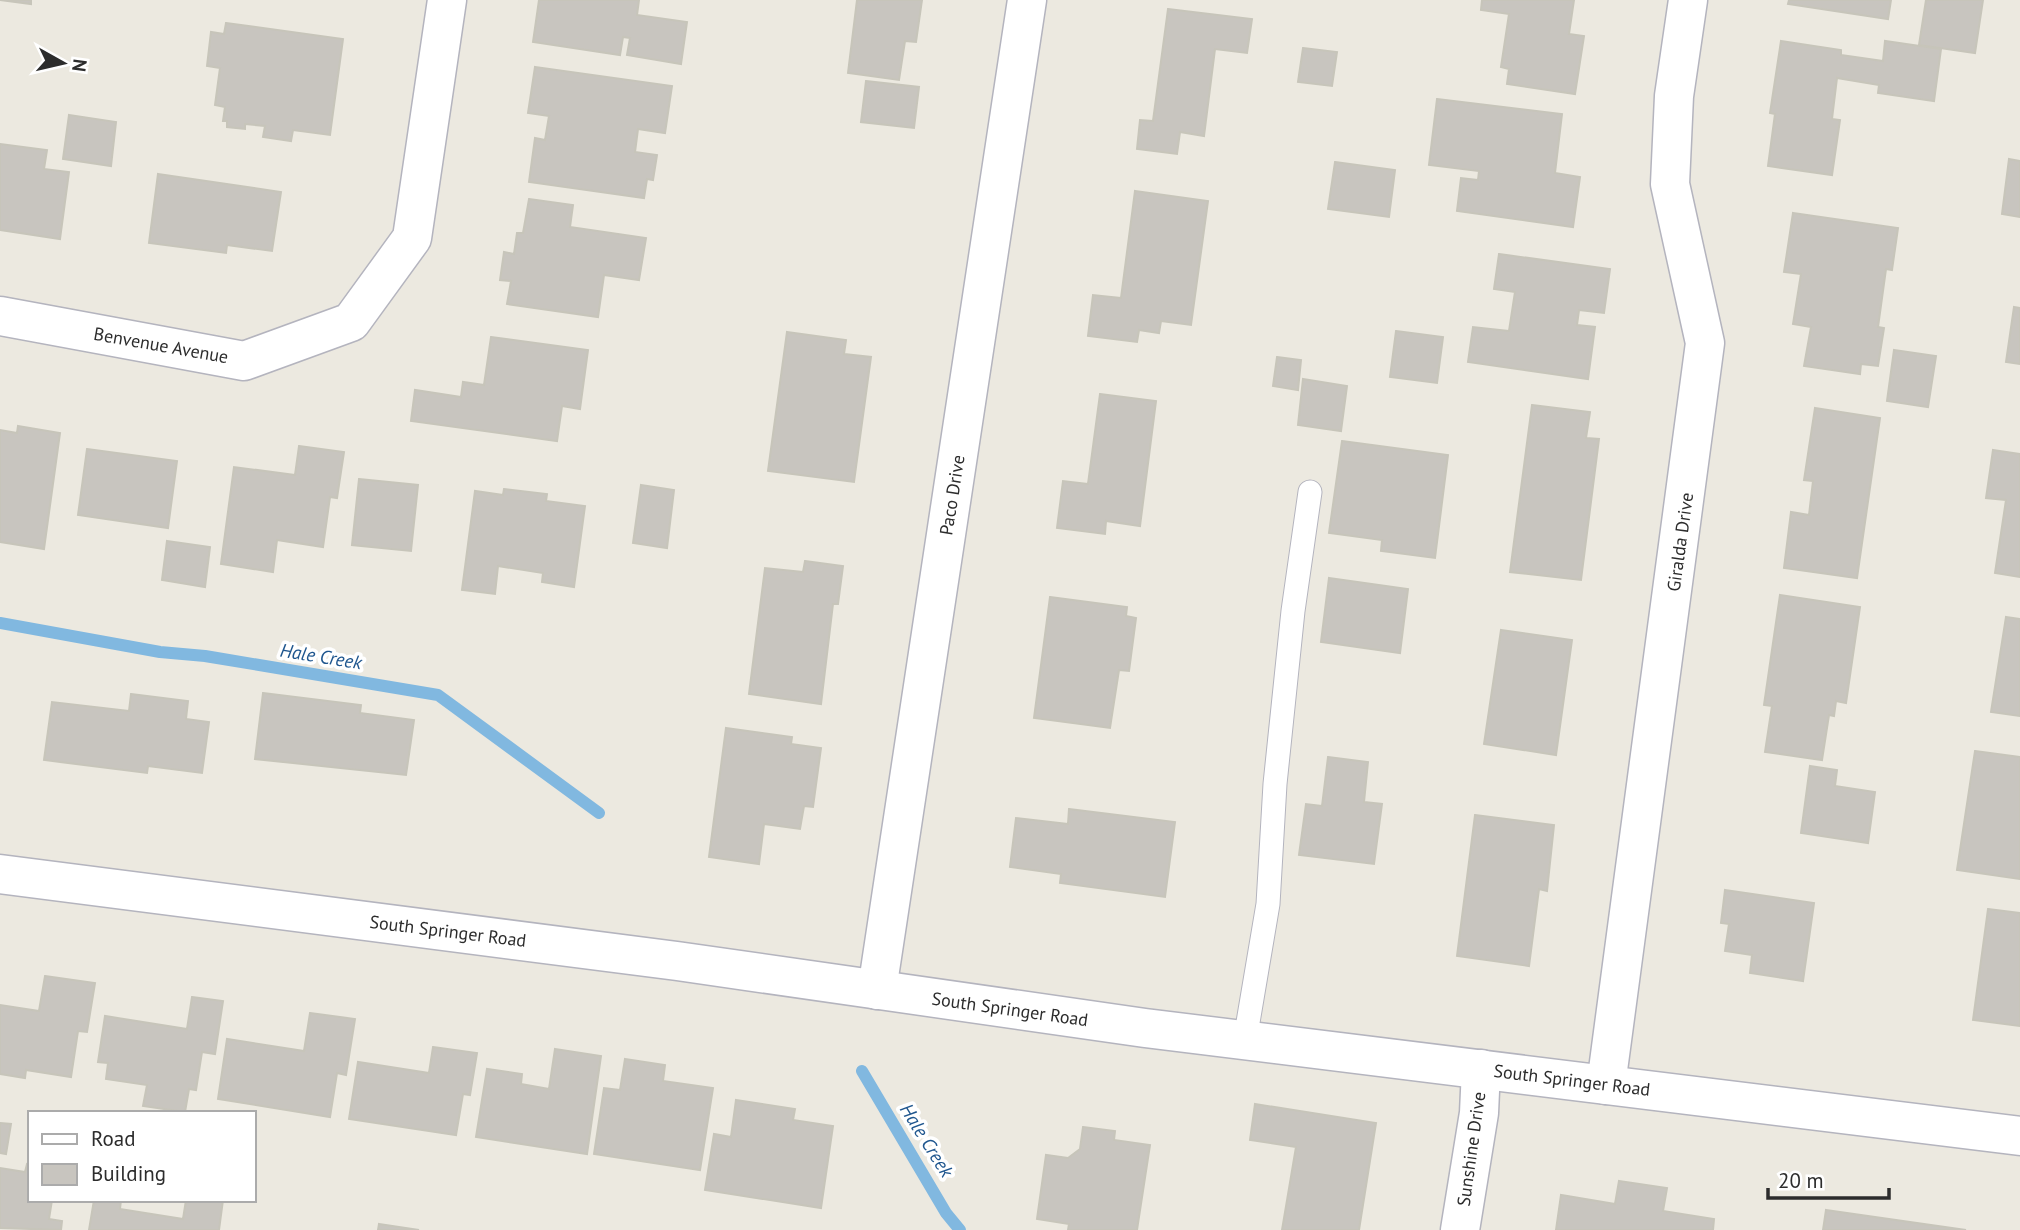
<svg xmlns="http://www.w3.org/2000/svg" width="2020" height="1230" font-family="'PT Sans',sans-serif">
<rect width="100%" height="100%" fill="#ece9e0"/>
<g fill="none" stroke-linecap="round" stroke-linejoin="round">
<g stroke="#81b8e0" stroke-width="12">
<path d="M 0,623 L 160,652 L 205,656 L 438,695 L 599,813"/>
<path d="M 862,1071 L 946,1213 L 960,1230"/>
</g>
</g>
<g fill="#c8c5bf" stroke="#c7c5ba" stroke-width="2">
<path d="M 0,0 L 31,0 L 31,4 Z"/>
<path d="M 539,0 L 639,0 L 637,15 L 687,22 L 681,64 L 627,55 L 630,38 L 623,37 L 620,55 L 533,42 Z"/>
<path d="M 857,0 L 922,0 L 916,42 L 905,41 L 899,80 L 848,73 Z"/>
<path d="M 1482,0 L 1574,0 L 1569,34 L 1584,36 L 1575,94 L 1507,84 L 1509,69 L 1501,67 L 1509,14 L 1481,10 Z"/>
<path d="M 1789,0 L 1891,0 L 1888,19 L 1788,4 Z"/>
<path d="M 1926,0 L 1983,0 L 1975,53 L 1919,45 Z"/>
<path d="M 1168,9 L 1252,19 L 1247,53 L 1215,49 L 1204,136 L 1180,132 L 1177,154 L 1137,149 L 1140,120 L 1153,121 Z"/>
<path d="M 226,23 L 343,39 L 330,135 L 293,130 L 291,141 L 263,137 L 265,126 L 245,124 L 245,129 L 227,127 L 227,121 L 223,121 L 225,107 L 215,105 L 220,68 L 207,66 L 211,32 L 224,34 Z"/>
<path d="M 1781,41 L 1841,50 L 1841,55 L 1883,61 L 1885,41 L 1941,49 L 1934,101 L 1878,93 L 1879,85 L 1837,78 L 1832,119 L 1840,120 L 1832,175 L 1768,166 L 1775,114 L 1770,113 Z"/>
<path d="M 1303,48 L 1337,52 L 1332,86 L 1298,82 Z"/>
<path d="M 535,67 L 672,86 L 665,133 L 638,129 L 635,152 L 657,155 L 653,180 L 647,179 L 644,198 L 529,182 L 535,138 L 545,140 L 549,116 L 528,113 Z"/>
<path d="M 866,81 L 919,87 L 914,128 L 861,122 Z"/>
<path d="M 1437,99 L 1562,114 L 1555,173 L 1580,177 L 1573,227 L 1457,211 L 1461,178 L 1478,180 L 1479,171 L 1429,165 Z"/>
<path d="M 69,115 L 116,122 L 111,166 L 63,159 Z"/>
<path d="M 0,144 L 47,150 L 44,169 L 69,172 L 60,239 L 0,230 Z"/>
<path d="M 2009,159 L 2020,161 L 2020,217 L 2002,214 Z"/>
<path d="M 1335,162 L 1395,170 L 1389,217 L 1328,209 Z"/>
<path d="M 158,174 L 281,192 L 272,251 L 227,245 L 226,253 L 149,243 Z"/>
<path d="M 1135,191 L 1208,201 L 1191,325 L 1161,321 L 1159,333 L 1139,330 L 1137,342 L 1088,336 L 1093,295 L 1121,298 Z"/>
<path d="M 529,199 L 573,205 L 570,227 L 646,238 L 639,280 L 604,275 L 598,317 L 507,304 L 511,281 L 500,280 L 504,252 L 514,254 L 517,233 L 523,233 Z"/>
<path d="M 1793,213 L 1898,228 L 1892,270 L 1886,269 L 1878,327 L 1884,328 L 1878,366 L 1861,364 L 1860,374 L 1804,366 L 1811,327 L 1793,324 L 1801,274 L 1784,272 Z"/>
<path d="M 1499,254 L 1610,269 L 1604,313 L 1579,310 L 1577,325 L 1595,327 L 1588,379 L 1468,362 L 1473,327 L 1509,331 L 1515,292 L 1494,289 Z"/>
<path d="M 2014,307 L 2020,308 L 2020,364 L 2006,362 Z"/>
<path d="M 1396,331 L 1443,337 L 1437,383 L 1390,377 Z"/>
<path d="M 787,332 L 846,340 L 844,354 L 871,357 L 854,482 L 768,471 Z"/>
<path d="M 491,337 L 588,350 L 580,409 L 562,406 L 557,441 L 411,421 L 415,390 L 461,397 L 463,382 L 484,385 Z"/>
<path d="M 1894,350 L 1936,356 L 1928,407 L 1887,401 Z"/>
<path d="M 1277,357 L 1301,360 L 1298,390 L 1273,386 Z"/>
<path d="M 1303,379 L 1347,386 L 1341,431 L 1298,425 Z"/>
<path d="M 1100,394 L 1156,401 L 1140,526 L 1106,521 L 1105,534 L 1057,528 L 1063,481 L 1088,484 Z"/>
<path d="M 1532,405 L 1590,412 L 1586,438 L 1599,439 L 1581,580 L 1510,572 Z"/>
<path d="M 1815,408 L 1880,418 L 1857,578 L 1784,568 L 1791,512 L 1809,515 L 1813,481 L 1804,480 Z"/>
<path d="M 18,426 L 60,433 L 44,549 L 0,542 L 0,430 L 17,433 Z"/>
<path d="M 1342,441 L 1448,455 L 1435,558 L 1381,551 L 1382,540 L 1329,533 Z"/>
<path d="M 299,446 L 344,452 L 337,498 L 330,497 L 323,547 L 277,540 L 273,572 L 221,564 L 234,467 L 295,475 Z"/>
<path d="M 87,449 L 177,461 L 168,528 L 78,515 Z"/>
<path d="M 1993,450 L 2020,454 L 2020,577 L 1995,573 L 2006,500 L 1986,498 Z"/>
<path d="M 359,479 L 418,485 L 411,551 L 352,545 Z"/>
<path d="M 641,485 L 674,490 L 667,548 L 633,543 Z"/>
<path d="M 504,489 L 547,494 L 546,501 L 585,506 L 574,587 L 542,582 L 543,573 L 498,566 L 495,594 L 462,590 L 475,491 L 503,495 Z"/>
<path d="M 167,541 L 210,547 L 205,587 L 162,580 Z"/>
<path d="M 805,561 L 843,566 L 838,604 L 833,604 L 821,704 L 749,694 L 765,568 L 803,572 Z"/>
<path d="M 1329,578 L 1408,589 L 1400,653 L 1321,642 Z"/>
<path d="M 1780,595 L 1860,607 L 1846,703 L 1836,701 L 1834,716 L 1829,715 L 1822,760 L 1765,752 L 1772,706 L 1764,705 Z"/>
<path d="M 1050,597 L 1127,607 L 1126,616 L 1136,618 L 1129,671 L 1119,670 L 1110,728 L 1034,718 Z"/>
<path d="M 2006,617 L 2020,619 L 2020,716 L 1991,712 Z"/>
<path d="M 1501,630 L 1572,640 L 1556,755 L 1484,744 Z"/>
<path d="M 263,693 L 361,705 L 360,713 L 414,720 L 406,775 L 255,759 Z"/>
<path d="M 131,694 L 188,701 L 186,719 L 209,722 L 202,773 L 148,766 L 147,773 L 44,760 L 52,702 L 129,711 Z"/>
<path d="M 726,728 L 792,737 L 791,744 L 821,748 L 813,807 L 804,806 L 800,829 L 764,824 L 759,864 L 709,857 Z"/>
<path d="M 1975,751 L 2020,757 L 2020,879 L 1957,870 Z"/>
<path d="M 1328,757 L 1368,762 L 1364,802 L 1382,804 L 1374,864 L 1299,855 L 1306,804 L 1322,806 Z"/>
<path d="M 1810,766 L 1837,770 L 1835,786 L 1875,792 L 1868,843 L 1801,833 Z"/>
<path d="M 1069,809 L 1175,822 L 1165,897 L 1060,883 L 1061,874 L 1010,867 L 1016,818 L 1068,824 Z"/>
<path d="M 1475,815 L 1554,825 L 1547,891 L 1539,889 L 1529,966 L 1457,956 Z"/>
<path d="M 1725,890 L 1814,903 L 1803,981 L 1750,973 L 1752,955 L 1725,951 L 1729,924 L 1721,923 Z"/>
<path d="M 1988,909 L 2020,913 L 2020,1026 L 1973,1020 Z"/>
<path d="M 45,976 L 95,983 L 87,1032 L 78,1031 L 71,1077 L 26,1070 L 25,1078 L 0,1074 L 0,1005 L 39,1011 Z"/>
<path d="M 192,997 L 223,1001 L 215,1054 L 202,1052 L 196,1090 L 189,1089 L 185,1112 L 143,1106 L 147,1085 L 106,1079 L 108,1063 L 98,1062 L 105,1016 L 187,1029 Z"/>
<path d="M 310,1013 L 355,1019 L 346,1075 L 337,1073 L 330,1117 L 218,1099 L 227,1039 L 304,1051 Z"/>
<path d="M 433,1047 L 477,1053 L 470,1095 L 463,1094 L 456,1135 L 349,1119 L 358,1062 L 429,1073 Z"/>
<path d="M 555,1049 L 601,1056 L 587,1154 L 476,1137 L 487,1069 L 522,1074 L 521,1084 L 549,1089 Z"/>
<path d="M 625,1059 L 665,1065 L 663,1081 L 713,1088 L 700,1170 L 594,1154 L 604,1088 L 620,1090 Z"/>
<path d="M 736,1100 L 795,1109 L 793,1120 L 833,1126 L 821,1208 L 705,1190 L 714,1134 L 731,1137 Z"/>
<path d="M 1255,1104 L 1376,1123 L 1359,1230 L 1282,1230 L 1296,1147 L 1250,1140 Z"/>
<path d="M 0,1123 L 11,1124 L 6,1154 L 0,1153 Z"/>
<path d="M 1083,1127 L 1115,1131 L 1114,1140 L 1150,1145 L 1137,1230 L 1068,1230 L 1069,1224 L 1037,1219 L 1046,1155 L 1068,1158 L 1080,1149 Z"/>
<path d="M 27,1164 L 30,1165 L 30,1200 L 52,1200 L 49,1219 L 62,1221 L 61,1230 L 0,1228 L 0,1168 L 25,1172 Z"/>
<path d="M 1619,1181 L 1667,1188 L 1663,1211 L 1714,1219 L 1713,1230 L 1556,1230 L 1561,1195 L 1615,1204 Z"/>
<path d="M 94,1200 L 121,1200 L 120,1209 L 183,1219 L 186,1200 L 223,1200 L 219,1230 L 89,1230 Z"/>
<path d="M 1826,1210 L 1966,1230 L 1823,1230 Z"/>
<path d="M 379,1224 L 419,1230 L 378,1230 Z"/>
</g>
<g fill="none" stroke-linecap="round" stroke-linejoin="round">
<defs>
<path id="lane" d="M 1245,1040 L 1268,904 L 1275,784 L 1293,611 L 1310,492"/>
<g id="street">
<path d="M 0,316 L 244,361 L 351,322 L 412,238 L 447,0"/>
<path d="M 877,990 L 1027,0"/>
<path d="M 1606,1085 L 1705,343 L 1670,184 L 1674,96 L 1688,0"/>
<path d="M 1460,1230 L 1479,1113 L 1481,1069"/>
</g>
<path id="secondary" d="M 0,874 L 677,961 L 1145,1028 L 2020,1136"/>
</defs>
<use href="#lane" stroke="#b4b4be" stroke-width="25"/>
<use href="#street" stroke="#b4b4be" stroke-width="41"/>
<use href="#secondary" stroke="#b4b4be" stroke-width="41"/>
<use href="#lane" stroke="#fff" stroke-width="23"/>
<use href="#street" stroke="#fff" stroke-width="38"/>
<use href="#secondary" stroke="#fff" stroke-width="38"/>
</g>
<g text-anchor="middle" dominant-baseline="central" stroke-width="7" stroke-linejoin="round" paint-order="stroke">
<g font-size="18" fill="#2c2c2c" stroke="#fff">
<text transform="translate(161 345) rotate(10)">Benvenue Avenue</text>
<text transform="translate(952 495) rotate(-81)">Paco Drive</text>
<text transform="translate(1680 542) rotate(-82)">Giralda Drive</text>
<text transform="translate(448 931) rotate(7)">South Springer Road</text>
<text transform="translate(1010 1009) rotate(8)">South Springer Road</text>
<text transform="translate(1572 1080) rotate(7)">South Springer Road</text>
<text transform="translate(1471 1149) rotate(-82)">Sunshine Drive</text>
</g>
<g font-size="19" font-style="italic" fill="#1f568e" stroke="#fff">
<text transform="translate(321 656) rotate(9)">Hale Creek</text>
<text transform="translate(927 1140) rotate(58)">Hale Creek</text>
</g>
</g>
<rect x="28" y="1111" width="228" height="91" fill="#ffffff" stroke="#ababab" stroke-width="2"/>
<rect x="42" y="1134" width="35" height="10" fill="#ffffff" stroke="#ababab" stroke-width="2"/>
<text x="91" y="1146" font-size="21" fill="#2c2c2c">Road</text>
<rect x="42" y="1164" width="35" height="21" fill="#c8c5bf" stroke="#ababab" stroke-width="2"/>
<text x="91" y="1181" font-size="21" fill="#2c2c2c">Building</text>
<g transform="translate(63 63) rotate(98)" stroke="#ffffff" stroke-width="5" paint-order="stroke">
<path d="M0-5L12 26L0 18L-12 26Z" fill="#2c2c2c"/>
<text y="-10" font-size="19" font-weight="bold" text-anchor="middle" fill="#2c2c2c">N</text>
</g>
<path d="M1768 1188v10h121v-10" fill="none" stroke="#2c2c2c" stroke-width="3.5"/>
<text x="1778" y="1188" font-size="21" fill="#2c2c2c" stroke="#ffffff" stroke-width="5" paint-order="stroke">20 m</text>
</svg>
